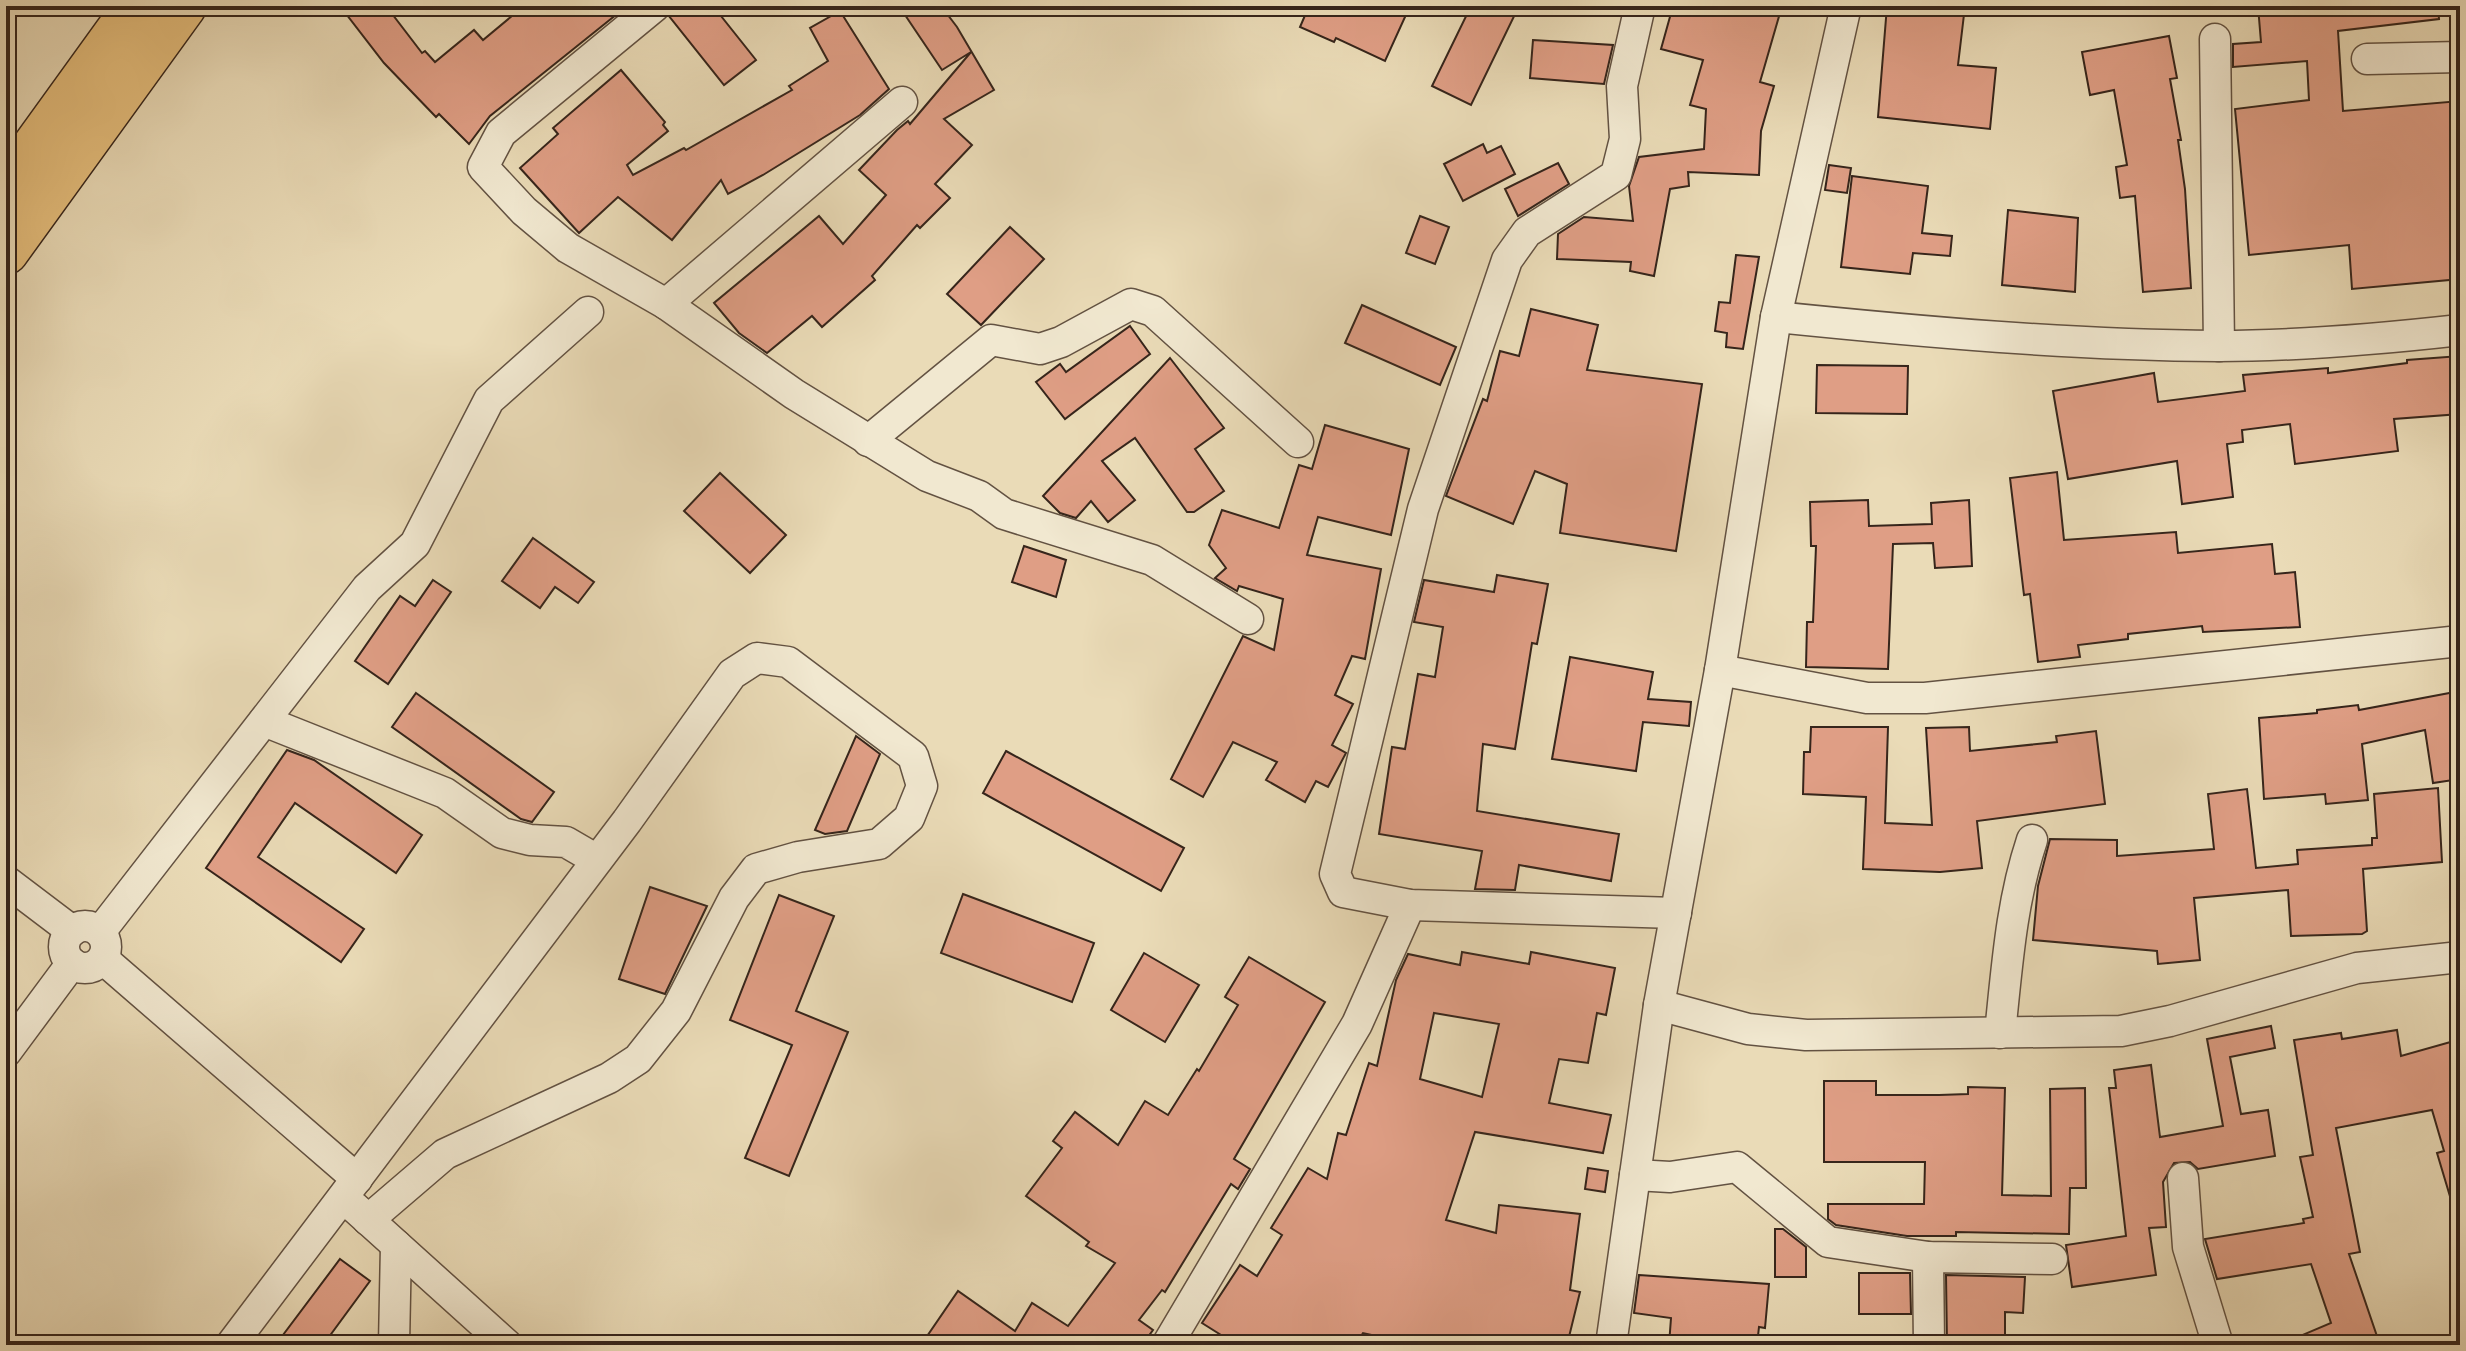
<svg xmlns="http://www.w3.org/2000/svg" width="2466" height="1351" font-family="'IM FELL French Canon',serif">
<rect width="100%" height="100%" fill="#eadbb7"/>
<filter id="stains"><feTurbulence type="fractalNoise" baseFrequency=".0025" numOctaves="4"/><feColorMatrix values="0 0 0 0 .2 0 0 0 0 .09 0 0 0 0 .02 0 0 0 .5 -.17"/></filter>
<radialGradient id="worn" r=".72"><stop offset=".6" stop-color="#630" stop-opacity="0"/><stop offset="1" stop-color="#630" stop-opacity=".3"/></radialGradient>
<g fill="#df9e85" stroke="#36251b" stroke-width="2" fill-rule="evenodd">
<path d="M 340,6 L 386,6 L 422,53 L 425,51 L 435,62 L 474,30 L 483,40 L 524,6 L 627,6 L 490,116 L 469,144 L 439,114 L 436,117 L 384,63 Z"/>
<path d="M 673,6 L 713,6 L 756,60 L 724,85 L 669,16 Z"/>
<path d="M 899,6 L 941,6 L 957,27 L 994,90 L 944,119 L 972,145 L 935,184 L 950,198 L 920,228 L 917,225 L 872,276 L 875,280 L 822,327 L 812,316 L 767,353 L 739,333 L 714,303 L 819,216 L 843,244 L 886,195 L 859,170 L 897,130 L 908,121 L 910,124 L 971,52 L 942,70 Z"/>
<path d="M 1309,6 L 1410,6 L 1385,61 L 1336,38 L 1334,42 L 1300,27 Z"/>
<path d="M 1471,6 L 1519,6 L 1471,105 L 1432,86 Z"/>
<path d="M 1673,6 L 1782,6 L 1760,82 L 1774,86 L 1761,131 L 1759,175 L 1688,172 L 1689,186 L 1670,189 L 1654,276 L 1630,271 L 1631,262 L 1557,259 L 1558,234 L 1584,217 L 1633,221 L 1629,186 L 1639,157 L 1704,149 L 1706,109 L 1690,105 L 1703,60 L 1661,49 Z"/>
<path d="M 1887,6 L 1965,6 L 1958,65 L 1996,68 L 1990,129 L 1878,117 Z"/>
<path d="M 2258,6 L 2438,6 L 2439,19 L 2338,31 L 2343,111 L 2460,101 L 2460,279 L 2352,289 L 2349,245 L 2249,255 L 2235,109 L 2309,100 L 2307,61 L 2233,67 L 2233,44 L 2261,42 Z"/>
<path d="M 840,11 L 889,89 L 860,115 L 763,175 L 728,194 L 721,180 L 672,240 L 618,197 L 579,233 L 520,168 L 558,134 L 553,128 L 621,70 L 665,122 L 663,125 L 668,131 L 627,165 L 633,175 L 684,148 L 686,150 L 792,90 L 789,86 L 828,61 L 810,28 Z"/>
<path d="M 2169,36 L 2177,78 L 2170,79 L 2181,140 L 2178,140 L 2185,189 L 2191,288 L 2143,292 L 2135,196 L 2120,198 L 2116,167 L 2127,165 L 2114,90 L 2090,95 L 2082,52 Z"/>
<path d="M 1533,40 L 1613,45 L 1604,84 L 1530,78 Z"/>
<path d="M 1483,144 L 1487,153 L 1501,146 L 1515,174 L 1463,201 L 1444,164 Z"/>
<path d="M 1558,163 L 1569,184 L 1518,216 L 1505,189 Z"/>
<path d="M 1829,165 L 1851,168 L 1847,193 L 1825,190 Z"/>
<path d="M 1852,176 L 1928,186 L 1922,233 L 1952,236 L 1950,256 L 1913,253 L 1910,274 L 1841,267 Z"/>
<path d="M 2008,210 L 2078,218 L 2075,292 L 2002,285 Z"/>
<path d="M 1420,216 L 1449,227 L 1435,264 L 1406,253 Z"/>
<path d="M 1010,227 L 1044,259 L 981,325 L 947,294 Z"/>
<path d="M 1736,255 L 1759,257 L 1743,349 L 1726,347 L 1727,333 L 1715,331 L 1719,302 L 1730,303 Z"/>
<path d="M 1362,305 L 1456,347 L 1440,385 L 1345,343 Z"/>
<path d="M 1531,309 L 1598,325 L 1587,370 L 1702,384 L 1676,551 L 1560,533 L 1567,484 L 1535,471 L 1513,524 L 1446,496 L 1483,399 L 1487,401 L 1500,351 L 1519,356 Z"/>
<path d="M 1130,326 L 1150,354 L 1065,419 L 1036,382 L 1060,364 L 1066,372 Z"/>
<path d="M 2460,356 L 2460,414 L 2394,419 L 2398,451 L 2295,464 L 2290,424 L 2242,430 L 2243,442 L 2227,444 L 2233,497 L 2182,504 L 2177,461 L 2068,479 L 2053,391 L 2154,373 L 2158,402 L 2245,391 L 2243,375 L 2328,368 L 2328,373 L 2407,363 L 2407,360 Z"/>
<path d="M 1170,358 L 1224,428 L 1195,449 L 1224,491 L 1194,512 L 1187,512 L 1135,438 L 1102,461 L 1135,500 L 1108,522 L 1091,501 L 1076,518 L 1060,513 L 1043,496 Z"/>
<path d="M 1817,365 L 1908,366 L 1907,414 L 1816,413 Z"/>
<path d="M 1325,425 L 1409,449 L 1391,535 L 1318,517 L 1307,555 L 1381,569 L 1365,659 L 1352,656 L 1335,695 L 1353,704 L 1332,745 L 1346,753 L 1328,787 L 1316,781 L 1305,802 L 1266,780 L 1277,762 L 1233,742 L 1203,797 L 1171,779 L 1243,636 L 1274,650 L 1283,599 L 1239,586 L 1237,591 L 1215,578 L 1226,568 L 1209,545 L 1222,510 L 1279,528 L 1299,465 L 1312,469 Z"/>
<path d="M 2057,472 L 2064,540 L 2176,532 L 2178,553 L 2272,544 L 2275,574 L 2295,572 L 2300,627 L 2203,632 L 2202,626 L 2128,634 L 2128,639 L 2078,645 L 2080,657 L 2038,662 L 2030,594 L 2024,595 L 2010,478 Z"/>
<path d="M 720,473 L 786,535 L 750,573 L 684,511 Z"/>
<path d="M 1868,500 L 1869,526 L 1932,524 L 1931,503 L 1969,500 L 1972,566 L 1935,568 L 1933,543 L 1893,544 L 1888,669 L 1806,667 L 1807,622 L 1813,622 L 1816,546 L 1811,546 L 1810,502 Z"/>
<path d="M 533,538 L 594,582 L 578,603 L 555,587 L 540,608 L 502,581 Z"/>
<path d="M 1024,546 L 1066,560 L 1056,597 L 1012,582 Z"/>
<path d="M 1497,575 L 1548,584 L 1537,644 L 1532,643 L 1515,749 L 1483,744 L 1477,811 L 1619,834 L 1611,881 L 1519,865 L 1515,890 L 1475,889 L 1482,851 L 1379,834 L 1392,747 L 1405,749 L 1418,674 L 1435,677 L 1443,627 L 1414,622 L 1424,580 L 1494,592 Z"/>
<path d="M 433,580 L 451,592 L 388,684 L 355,661 L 400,596 L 415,606 Z"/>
<path d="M 1570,657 L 1653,672 L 1648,699 L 1691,702 L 1689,726 L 1643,722 L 1636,771 L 1552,759 Z"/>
<path d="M 2460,691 L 2460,779 L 2433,783 L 2425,730 L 2362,744 L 2368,800 L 2326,804 L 2325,794 L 2264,799 L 2259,718 L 2317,713 L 2317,710 L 2358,705 L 2359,710 Z"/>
<path d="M 416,693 L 554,792 L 532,822 L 521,819 L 392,727 Z"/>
<path d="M 1811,727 L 1888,727 L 1885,823 L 1932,825 L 1926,728 L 1969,727 L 1970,751 L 2057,742 L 2056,736 L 2096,731 L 2105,804 L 1977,821 L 1982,868 L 1940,872 L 1863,869 L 1866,797 L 1803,794 L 1804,752 L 1810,752 Z"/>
<path d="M 856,736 L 880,754 L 847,831 L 825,834 L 815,830 Z"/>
<path d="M 287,750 L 314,760 L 422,835 L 396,873 L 295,803 L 258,857 L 364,929 L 341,962 L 206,868 Z"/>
<path d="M 1006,751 L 1184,848 L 1161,891 L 983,793 Z"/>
<path d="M 2438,788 L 2442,862 L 2363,869 L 2367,931 L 2362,934 L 2291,936 L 2288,890 L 2194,898 L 2200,960 L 2158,964 L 2157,951 L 2033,940 L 2038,886 L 2050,839 L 2117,840 L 2117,856 L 2214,849 L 2208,794 L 2247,789 L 2256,868 L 2298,864 L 2297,850 L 2372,845 L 2372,838 L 2377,838 L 2374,794 Z"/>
<path d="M 650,887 L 707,906 L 665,994 L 619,979 Z"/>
<path d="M 963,894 L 1094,943 L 1072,1002 L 941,953 Z"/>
<path d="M 779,895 L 834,916 L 796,1011 L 848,1032 L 789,1176 L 745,1158 L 792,1045 L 730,1020 Z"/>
<path d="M 1462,952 L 1529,964 L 1531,952 L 1615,968 L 1606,1015 L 1597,1013 L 1588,1063 L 1559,1059 L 1549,1103 L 1611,1115 L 1603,1153 L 1475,1132 L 1446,1220 L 1496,1233 L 1499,1205 L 1580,1214 L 1570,1290 L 1580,1292 L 1567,1345 L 1418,1345 L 1363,1333 L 1355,1345 L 1237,1345 L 1202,1323 L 1240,1265 L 1257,1276 L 1282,1235 L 1271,1228 L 1308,1168 L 1327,1179 L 1338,1133 L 1346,1135 L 1369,1063 L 1377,1066 L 1396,980 L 1408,954 L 1460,965 ZM 1434,1013 L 1499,1024 L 1482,1097 L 1420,1079 Z"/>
<path d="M 1144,953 L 1199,985 L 1165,1042 L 1111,1010 Z"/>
<path d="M 1249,957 L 1325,1002 L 1234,1159 L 1250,1169 L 1238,1189 L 1231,1184 L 1165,1292 L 1162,1290 L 1139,1320 L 1153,1330 L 1142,1345 L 921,1345 L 958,1291 L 1015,1331 L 1032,1303 L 1068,1326 L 1115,1263 L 1086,1246 L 1089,1242 L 1026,1196 L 1062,1148 L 1053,1141 L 1075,1112 L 1118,1145 L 1145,1101 L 1168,1115 L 1197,1069 L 1199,1071 L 1238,1005 L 1225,997 Z"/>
<path d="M 2271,1026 L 2275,1048 L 2230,1057 L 2241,1114 L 2268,1110 L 2275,1156 L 2198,1169 L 2190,1162 L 2174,1163 L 2163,1182 L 2166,1227 L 2149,1228 L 2156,1275 L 2072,1287 L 2066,1245 L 2126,1236 L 2109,1088 L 2116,1088 L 2114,1070 L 2151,1065 L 2160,1137 L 2223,1126 L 2207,1039 Z"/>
<path d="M 2397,1030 L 2401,1056 L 2454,1041 L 2460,1063 L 2460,1212 L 2455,1213 L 2437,1153 L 2444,1151 L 2432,1110 L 2336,1128 L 2360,1252 L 2349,1254 L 2380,1345 L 2279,1345 L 2331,1323 L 2311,1264 L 2217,1279 L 2205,1239 L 2304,1223 L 2303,1219 L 2313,1217 L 2300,1157 L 2313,1155 L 2294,1040 L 2341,1033 L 2342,1039 Z"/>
<path d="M 1824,1081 L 1876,1081 L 1876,1095 L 1939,1095 L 1968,1094 L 1968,1087 L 2005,1088 L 2002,1195 L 2051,1196 L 2050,1089 L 2085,1088 L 2086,1188 L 2070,1188 L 2069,1234 L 1956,1232 L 1956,1236 L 1907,1236 L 1836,1225 L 1828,1219 L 1828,1204 L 1924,1204 L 1925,1162 L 1824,1162 Z"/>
<path d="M 1588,1168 L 1608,1171 L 1605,1192 L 1585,1189 Z"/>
<path d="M 1775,1229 L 1783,1229 L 1806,1247 L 1806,1277 L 1775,1277 Z"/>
<path d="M 340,1259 L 370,1281 L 323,1345 L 297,1345 L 283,1335 Z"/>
<path d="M 1859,1273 L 1910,1273 L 1911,1314 L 1859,1314 Z"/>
<path d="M 1639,1275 L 1769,1284 L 1765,1328 L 1759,1327 L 1757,1345 L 1669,1345 L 1671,1318 L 1634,1313 Z"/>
<path d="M 1946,1275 L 2025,1277 L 2023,1313 L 2005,1312 L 2005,1345 L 1947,1345 Z"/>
</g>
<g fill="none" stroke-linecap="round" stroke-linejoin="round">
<defs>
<g id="street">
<path d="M 655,6 L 501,133 L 483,167 L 524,211 L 568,248 L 666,304 L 794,394 L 927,476 L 979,496 L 1004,514 L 1152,560 L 1248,619"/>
<path d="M 1640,6 L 1622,86 L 1625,139 L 1616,175 L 1527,232 L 1507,260 L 1423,509 L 1335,874 L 1343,892 L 1410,905 L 1676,913"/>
<path d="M 2215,39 L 2219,346"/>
<path d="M 2367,59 L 2460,57"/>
<path d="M 666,304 L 902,102"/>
<path d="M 1776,317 C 1923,332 2070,345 2218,346 C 2298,346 2380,339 2460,330"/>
<path d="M 868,441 L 991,340 L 1040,349 L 1061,342 L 1131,304 L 1153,311 L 1298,442"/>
<path d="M 1720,670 L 1867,698 L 1925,698 L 2460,641"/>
<path d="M 264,721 L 445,793 L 502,833 L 530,840 L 566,842 L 597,860"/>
<path d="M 6,881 L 72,931"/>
<circle cx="85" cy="947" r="21"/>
<path d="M 100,932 L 367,588 L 415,544 L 489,400 L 588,312"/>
<path d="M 103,959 L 357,1179"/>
<path d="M 1659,1005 L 1748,1029 L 1806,1035 L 2121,1031 L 2170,1021 L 2357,968 L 2460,957"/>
<path d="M 2000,1033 C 2007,967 2011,903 2032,840"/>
<path d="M 6,1052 L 72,963"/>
<path d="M 1635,1175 L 1670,1177 L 1737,1167 L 1828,1242 L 1928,1257 L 2052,1259"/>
<path d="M 2183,1178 L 2188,1247 L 2218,1345"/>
<path d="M 354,1207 L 507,1345"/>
<path d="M 1928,1257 L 1929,1345"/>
<path d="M 231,1345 L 627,821 L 732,674 L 757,658 L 788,662 L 913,756 L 922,786 L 909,818 L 879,844 L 798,857 L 756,869 L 734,898 L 676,1011 L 638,1059 L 609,1078 L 445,1154 L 368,1220"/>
<path d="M 394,1345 L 396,1245"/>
<path d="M 1167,1345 L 1357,1024 L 1410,905"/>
<path d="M 1611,1345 L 1659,1005 L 1720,670 L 1776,317 L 1846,6"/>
</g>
<g id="primary">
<path d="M 6,186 L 136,6"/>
<path d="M 6,252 L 184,6"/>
</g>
</defs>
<use href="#street" stroke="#635242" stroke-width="33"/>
<use href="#primary" stroke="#36251b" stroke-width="47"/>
<use href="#street" stroke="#f1e8d0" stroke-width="30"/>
<use href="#primary" stroke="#e5be7c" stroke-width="44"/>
</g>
<rect width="2466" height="1351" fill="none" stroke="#eadbb7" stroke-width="32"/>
<rect x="8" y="8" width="2450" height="1335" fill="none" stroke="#36251b" stroke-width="4"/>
<rect x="16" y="16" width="2434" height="1319" fill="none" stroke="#36251b" stroke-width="2"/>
<rect width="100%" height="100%" filter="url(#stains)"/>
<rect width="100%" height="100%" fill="url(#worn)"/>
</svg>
